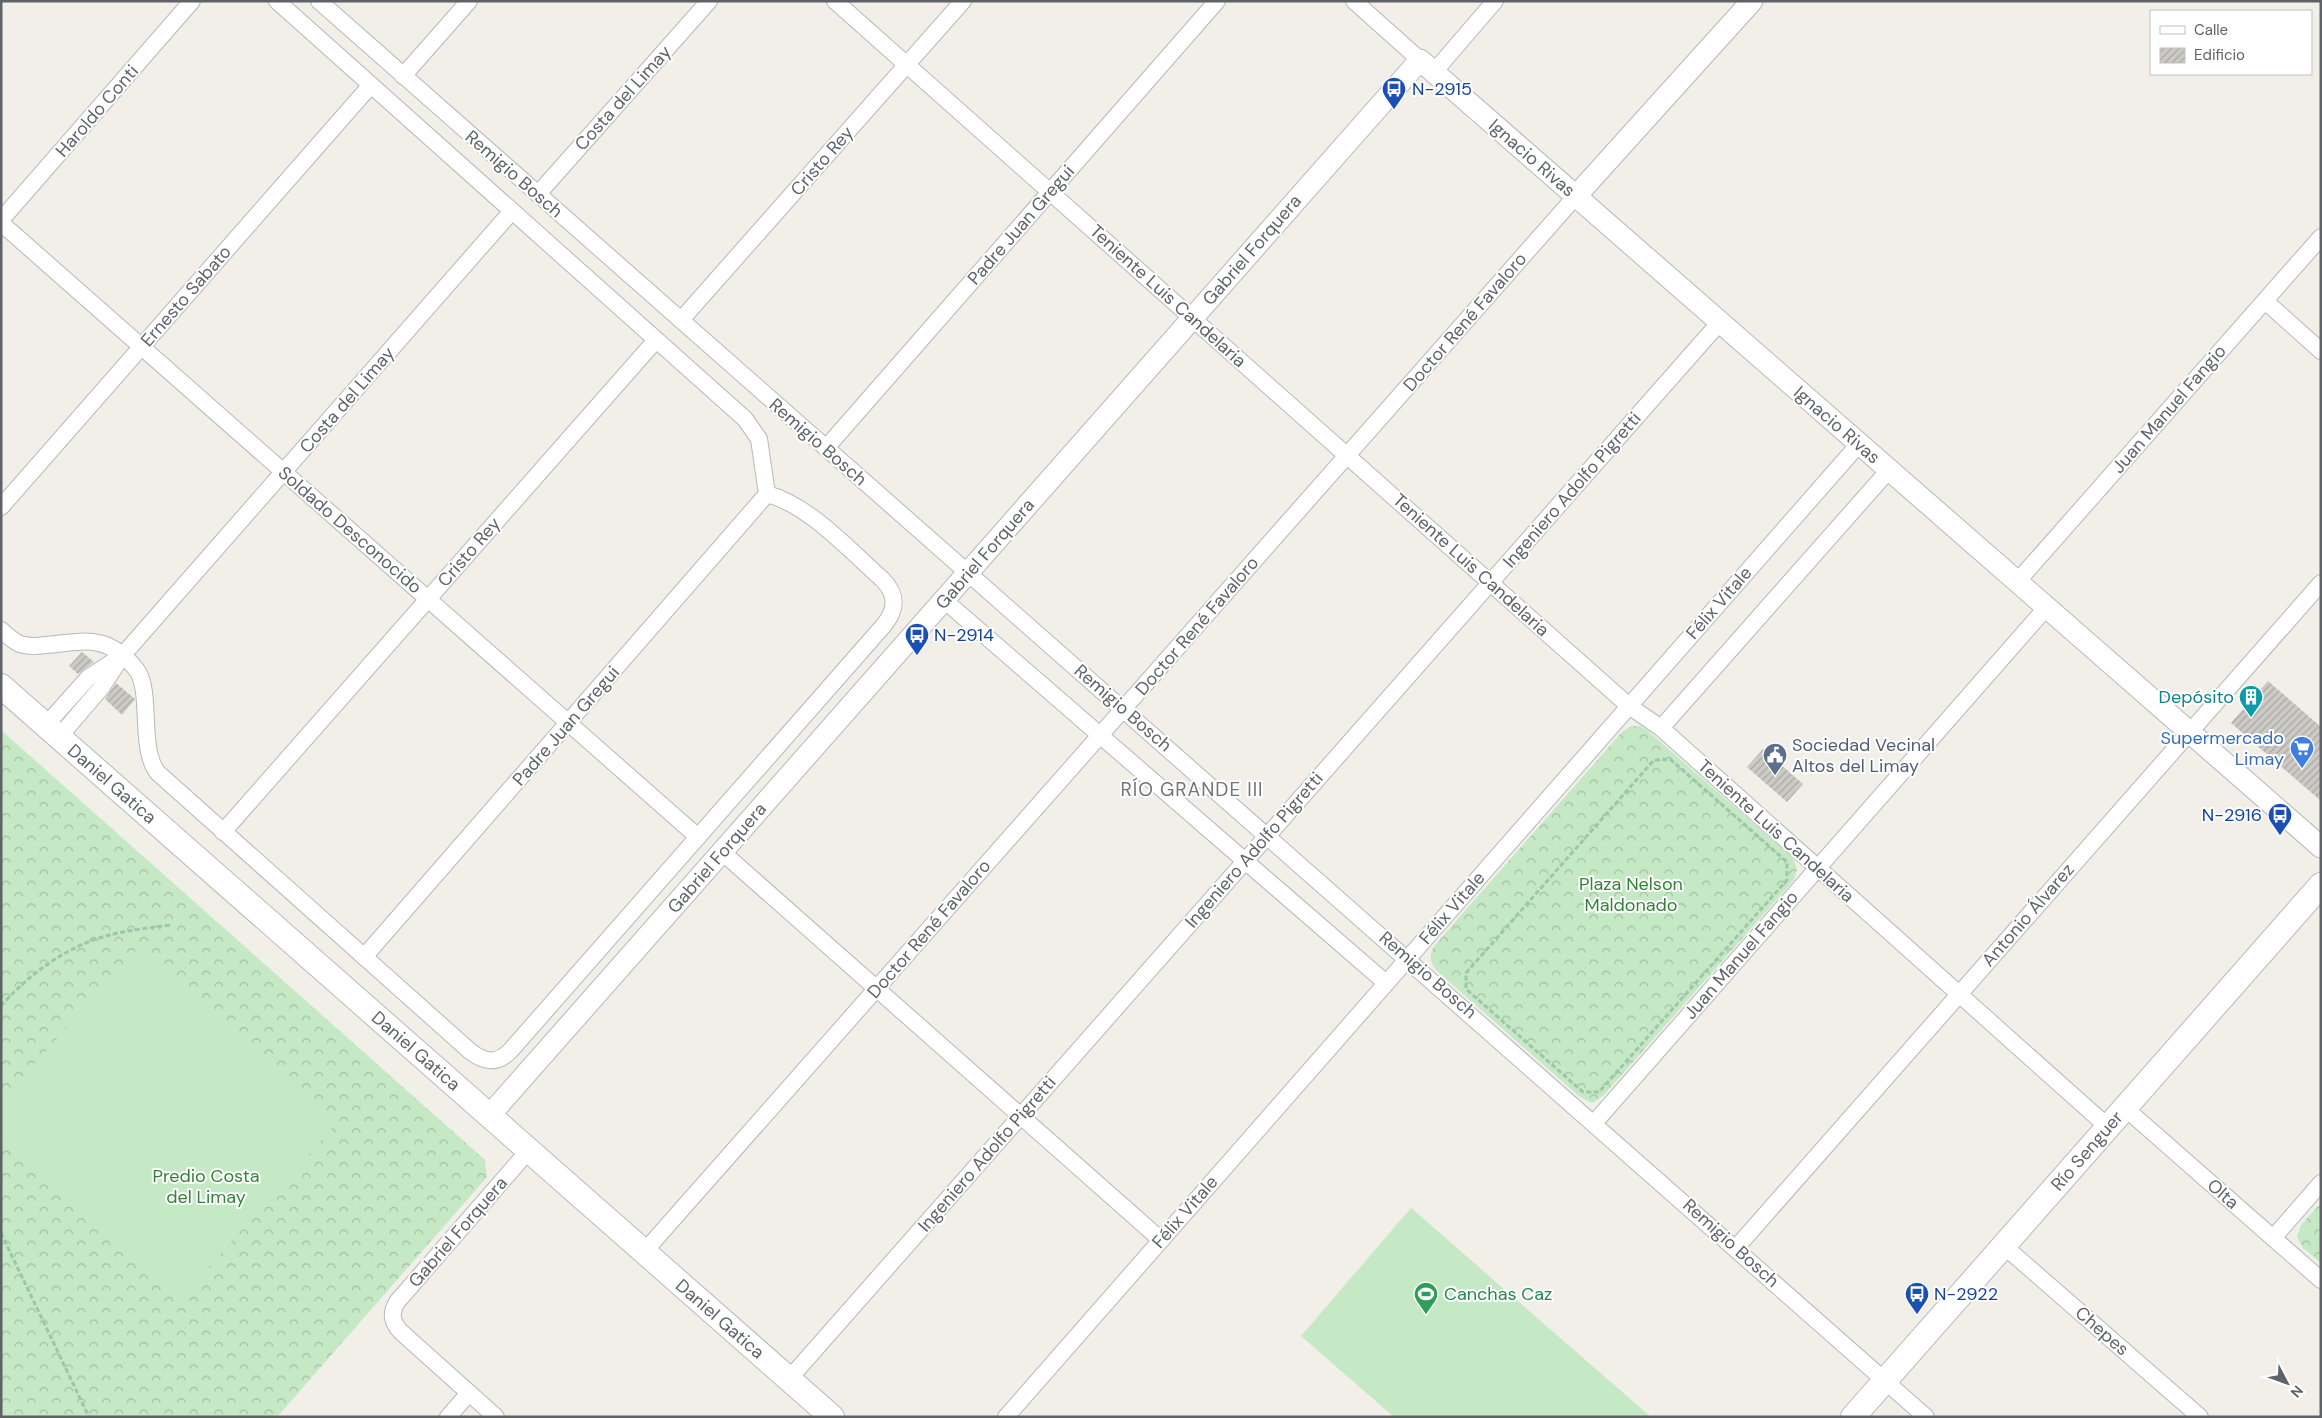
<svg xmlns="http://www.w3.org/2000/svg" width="2322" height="1418" font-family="'DM Sans',sans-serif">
<defs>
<pattern id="forest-crowns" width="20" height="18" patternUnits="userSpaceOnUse" patternTransform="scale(1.25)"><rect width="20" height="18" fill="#c5e8c5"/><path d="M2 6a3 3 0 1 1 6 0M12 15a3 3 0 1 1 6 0" fill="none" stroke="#a3c0a4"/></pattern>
<pattern id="building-hatch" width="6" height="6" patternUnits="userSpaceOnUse" patternTransform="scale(1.25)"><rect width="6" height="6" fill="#cccac5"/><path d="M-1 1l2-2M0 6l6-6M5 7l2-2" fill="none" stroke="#a9a8a4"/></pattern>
</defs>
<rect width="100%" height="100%" fill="#f1efe8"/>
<g fill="url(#forest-crowns)">
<path d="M 1631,726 L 1640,726 L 1648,731 L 1793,858 L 1797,869 L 1794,880 L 1603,1096 L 1592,1103 L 1580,1097 L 1438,972 C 1430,963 1428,955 1435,945 L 1622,732 Z"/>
<path d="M 1,730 L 485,1160 L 487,1177 L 277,1417 L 1,1417 Z"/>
<path d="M 2321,1203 L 2321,1263 L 2303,1248 L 2297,1237 L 2301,1225 Z"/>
</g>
<g fill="#c5e8c5">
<path d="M 139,947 L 337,1123 L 181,1298 L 1,1138 L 1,1101 Z"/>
<path d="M 1411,1208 L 1651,1417 L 1394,1417 L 1301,1336 Z"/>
</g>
<g fill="url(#building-hatch)">
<path d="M 82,652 L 94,662 L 78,674 L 69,666 Z"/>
<path d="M 2268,681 L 2321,727 L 2321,801 L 2231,723 Z"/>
<path d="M 116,683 L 135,699 L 122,715 L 105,699 Z"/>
<path d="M 1763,749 L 1803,784 L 1787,802 L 1747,767 Z"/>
</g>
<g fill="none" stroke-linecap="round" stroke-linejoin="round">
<defs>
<g id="minor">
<path d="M 277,1 L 745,419 L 759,439 L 767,494"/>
<path d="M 319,1 C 854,474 1393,943 1926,1417"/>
<path d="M 835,1 L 1629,706 L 1661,728 L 2108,1127"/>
<path d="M 1354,1 L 1420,60"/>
<path d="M 1434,72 L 1495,1"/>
<path d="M 403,76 L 469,1"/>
<path d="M 538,194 L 709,1"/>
<path d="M 1,220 L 192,1"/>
<path d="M 1,223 L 698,837"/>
<path d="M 2265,301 L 2321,351"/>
<path d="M 681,320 L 963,1"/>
<path d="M 826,448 L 1217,1"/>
<path d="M 1,507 L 371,85"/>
<path d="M 2017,582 L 2321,237"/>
<path d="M 944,600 L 1386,983"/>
<path d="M 1,630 C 7,635 13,641 20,644 C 28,647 38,646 46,645 C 86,641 108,634 136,669 C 153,690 138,749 158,773 L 471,1052 C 486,1063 498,1064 511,1050 L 884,625 C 897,609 897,594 882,579 C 849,550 809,505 767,494"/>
<path d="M 46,725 L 88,678 L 120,657"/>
<path d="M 1661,728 L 1889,470"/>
<path d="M 59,737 L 101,688 L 122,656 L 512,211"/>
<path d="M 223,832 L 656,340"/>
<path d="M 722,852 L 1161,1240"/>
<path d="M 364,957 L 767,494"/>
<path d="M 2125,1108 L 2321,1280"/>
<path d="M 1595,1122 L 2046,608"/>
<path d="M 2273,1238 L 2321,1183"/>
<path d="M 2004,1246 L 2200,1417"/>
<path d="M 1736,1248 L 2321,583"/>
<path d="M 644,1252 L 1576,196"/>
<path d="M 789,1379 L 1720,322"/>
<path d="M 448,1417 L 469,1393"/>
<path d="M 496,1417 L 401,1332 C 392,1322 390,1314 397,1302 L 529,1150"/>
<path d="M 1006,1417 L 1859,444"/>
</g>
<g id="tertiary">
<path d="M 1576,196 L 1752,1"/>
<path d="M 489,1116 L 1420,60 L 2321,847"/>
</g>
<g id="secondary">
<path d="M 1,686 L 832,1417"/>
<path d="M 1853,1417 L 2321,885"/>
</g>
</defs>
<use href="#minor" stroke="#b5b8bc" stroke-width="18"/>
<use href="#tertiary" stroke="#b5b8bc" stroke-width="23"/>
<use href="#secondary" stroke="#b6babf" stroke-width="26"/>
<g stroke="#9cc7a9" stroke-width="3" stroke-dasharray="5 2.5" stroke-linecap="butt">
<path d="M 1670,759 L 1787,862 L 1787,880 L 1599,1092 L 1583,1092 L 1466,989 L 1466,973 L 1654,760 Z"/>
<path d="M 1,1006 C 28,975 66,947 106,936 C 127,930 149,928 171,925"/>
<path d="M 1,1233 L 89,1417"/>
</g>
<use href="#minor" stroke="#fff" stroke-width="16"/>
<use href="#tertiary" stroke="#fff" stroke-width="21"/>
<use href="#secondary" stroke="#fff" stroke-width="24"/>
</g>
<defs>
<symbol id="bus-pin" viewBox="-11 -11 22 30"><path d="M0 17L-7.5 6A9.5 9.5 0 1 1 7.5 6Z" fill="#1a4fb4" stroke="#fff"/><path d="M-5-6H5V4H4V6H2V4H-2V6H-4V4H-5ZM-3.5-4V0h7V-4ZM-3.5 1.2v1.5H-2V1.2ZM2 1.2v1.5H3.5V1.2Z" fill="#fff"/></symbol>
<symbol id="building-pin" viewBox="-11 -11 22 30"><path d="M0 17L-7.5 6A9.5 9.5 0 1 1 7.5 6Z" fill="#0f9aa8" stroke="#fff"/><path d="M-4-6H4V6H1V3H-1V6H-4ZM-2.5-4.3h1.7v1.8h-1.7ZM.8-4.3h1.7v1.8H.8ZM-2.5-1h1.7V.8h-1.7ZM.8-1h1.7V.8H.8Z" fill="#fff"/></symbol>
<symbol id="supermarket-pin" viewBox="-11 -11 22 30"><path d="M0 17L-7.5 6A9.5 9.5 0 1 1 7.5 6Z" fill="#3f7fe0" stroke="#fff"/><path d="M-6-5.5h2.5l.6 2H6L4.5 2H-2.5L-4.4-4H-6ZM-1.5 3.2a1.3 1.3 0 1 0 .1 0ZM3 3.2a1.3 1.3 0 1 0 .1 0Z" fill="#fff"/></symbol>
<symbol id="civic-pin" viewBox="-11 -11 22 30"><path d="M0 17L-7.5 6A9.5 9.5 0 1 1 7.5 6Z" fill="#5c6f8a" stroke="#fff"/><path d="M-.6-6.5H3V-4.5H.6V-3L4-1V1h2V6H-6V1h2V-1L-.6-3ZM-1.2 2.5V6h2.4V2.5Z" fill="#fff"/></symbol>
<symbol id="stadium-pin" viewBox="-11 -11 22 30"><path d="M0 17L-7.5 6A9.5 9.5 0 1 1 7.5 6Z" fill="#2e9e5b" stroke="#fff"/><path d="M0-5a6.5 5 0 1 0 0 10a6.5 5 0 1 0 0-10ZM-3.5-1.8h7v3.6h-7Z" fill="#fff"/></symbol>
</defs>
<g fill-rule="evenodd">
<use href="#bus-pin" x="1380" y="75" width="28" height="38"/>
<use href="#bus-pin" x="903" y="621" width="28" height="38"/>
<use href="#building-pin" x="2237" y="683" width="28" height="38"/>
<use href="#supermarket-pin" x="2288" y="734" width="28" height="38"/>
<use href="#civic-pin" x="1761" y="741" width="28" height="38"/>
<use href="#bus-pin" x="2266" y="801" width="28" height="38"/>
<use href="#stadium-pin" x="1412" y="1280" width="28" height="38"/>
<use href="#bus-pin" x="1903" y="1280" width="28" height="38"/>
</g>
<g text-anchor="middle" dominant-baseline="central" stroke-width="4" stroke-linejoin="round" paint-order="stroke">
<g font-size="18" fill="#164399" stroke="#fff" text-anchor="start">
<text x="1412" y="89">N-2915</text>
<text x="934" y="635">N-2914</text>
<text x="2262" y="815" text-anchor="end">N-2916</text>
<text x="1934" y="1294">N-2922</text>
</g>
<g font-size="18" fill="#5f6368" stroke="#fff">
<text transform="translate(623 98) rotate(-48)">Costa del Limay</text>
<text transform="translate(97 111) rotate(-49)">Haroldo Conti</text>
<text transform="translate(1532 158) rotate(41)">Ignacio Rivas</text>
<text transform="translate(822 161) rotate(-49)">Cristo Rey</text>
<text transform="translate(514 174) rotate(41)">Remigio Bosch</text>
<text transform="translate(1021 225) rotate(-49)">Padre Juan Gregui</text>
<text transform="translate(1252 250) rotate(-49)">Gabriel Forquera</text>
<text transform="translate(186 296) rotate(-49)">Ernesto Sabato</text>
<text transform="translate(1168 296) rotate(42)">Teniente Luis Candelaria</text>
<text transform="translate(1465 322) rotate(-49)">Doctor René Favaloro</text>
<text transform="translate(347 400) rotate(-49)">Costa del Limay</text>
<text transform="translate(2169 409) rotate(-49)">Juan Manuel Fangio</text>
<text transform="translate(1837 425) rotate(41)">Ignacio Rivas</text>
<text transform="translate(818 442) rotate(41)">Remigio Bosch</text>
<text transform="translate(1572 490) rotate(-49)">Ingeniero Adolfo Pigretti</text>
<text transform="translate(350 530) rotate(41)">Soldado Desconocido</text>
<text transform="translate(469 552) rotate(-49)">Cristo Rey</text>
<text transform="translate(985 554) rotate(-49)">Gabriel Forquera</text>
<text transform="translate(1471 565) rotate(42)">Teniente Luis Candelaria</text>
<text transform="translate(1719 603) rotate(-49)">Félix Vitale</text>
<text transform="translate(1197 626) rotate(-49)">Doctor René Favaloro</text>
<text transform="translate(1123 708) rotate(41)">Remigio Bosch</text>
<text transform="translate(566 726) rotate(-49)">Padre Juan Gregui</text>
<text transform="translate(112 784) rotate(41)">Daniel Gatica</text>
<text transform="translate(1776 831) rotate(42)">Teniente Luis Candelaria</text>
<text transform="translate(1254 850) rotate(-49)">Ingeniero Adolfo Pigretti</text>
<text transform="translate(717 858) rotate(-49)">Gabriel Forquera</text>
<text transform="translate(1452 908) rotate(-49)">Félix Vitale</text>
<text transform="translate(2028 915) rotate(-49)">Antonio Álvarez</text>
<text transform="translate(929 929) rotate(-49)">Doctor René Favaloro</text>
<text transform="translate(1741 955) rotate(-49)">Juan Manuel Fangio</text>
<text transform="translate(1428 975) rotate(41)">Remigio Bosch</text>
<text transform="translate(416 1051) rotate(41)">Daniel Gatica</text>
<text transform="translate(2087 1151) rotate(-49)">Río Senguer</text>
<text transform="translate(987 1154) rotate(-49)">Ingeniero Adolfo Pigretti</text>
<text transform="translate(2223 1194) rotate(41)">Olta</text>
<text transform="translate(1185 1212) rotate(-49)">Félix Vitale</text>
<text transform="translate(458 1232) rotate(-49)">Gabriel Forquera</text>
<text transform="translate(1731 1243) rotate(42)">Remigio Bosch</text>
<text transform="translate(720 1319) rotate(41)">Daniel Gatica</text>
<text transform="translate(2102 1331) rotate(41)">Chepes</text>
</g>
<g font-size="18" fill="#0d838f" stroke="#fff" text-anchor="end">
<text x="2234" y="697">Depósito</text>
</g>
<g font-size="18" fill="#366cbe" stroke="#fff" text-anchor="end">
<text x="2284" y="738">Supermercado<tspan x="2284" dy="21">Limay</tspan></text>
</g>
<g font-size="18" fill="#4e5e75" stroke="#fff" text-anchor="start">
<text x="1792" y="745">Sociedad Vecinal<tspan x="1792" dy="21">Altos del Limay</tspan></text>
</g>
<g font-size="18" fill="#348238" stroke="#fff">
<text x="1631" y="884">Plaza Nelson<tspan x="1631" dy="21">Maldonado</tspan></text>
<text x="206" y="1176">Predio Costa<tspan x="206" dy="21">del Limay</tspan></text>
</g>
<g font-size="18" fill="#27864d" stroke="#fff" text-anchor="start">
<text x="1444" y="1294">Canchas Caz</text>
</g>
<g font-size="19" letter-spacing="1" fill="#70757a" stroke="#fff">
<text x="1192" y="789">RÍO GRANDE III</text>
</g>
</g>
<rect width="2322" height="1418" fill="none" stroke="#5f6368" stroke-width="5"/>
<rect x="2150" y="10" width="162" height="65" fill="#ffffff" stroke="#bfc1c3"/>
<rect x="2160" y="26" width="25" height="8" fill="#ffffff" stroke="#bfc1c3"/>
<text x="2194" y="35" font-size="15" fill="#5f6368">Calle</text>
<rect x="2160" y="48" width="25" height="15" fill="url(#building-hatch)" stroke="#bfc1c3"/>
<text x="2194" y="60" font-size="15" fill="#5f6368">Edificio</text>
<g transform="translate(2287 1383) rotate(131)" stroke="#ffffff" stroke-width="4" paint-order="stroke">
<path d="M0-4L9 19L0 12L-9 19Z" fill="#5f6368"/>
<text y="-8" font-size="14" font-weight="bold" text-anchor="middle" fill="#5f6368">N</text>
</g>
</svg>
